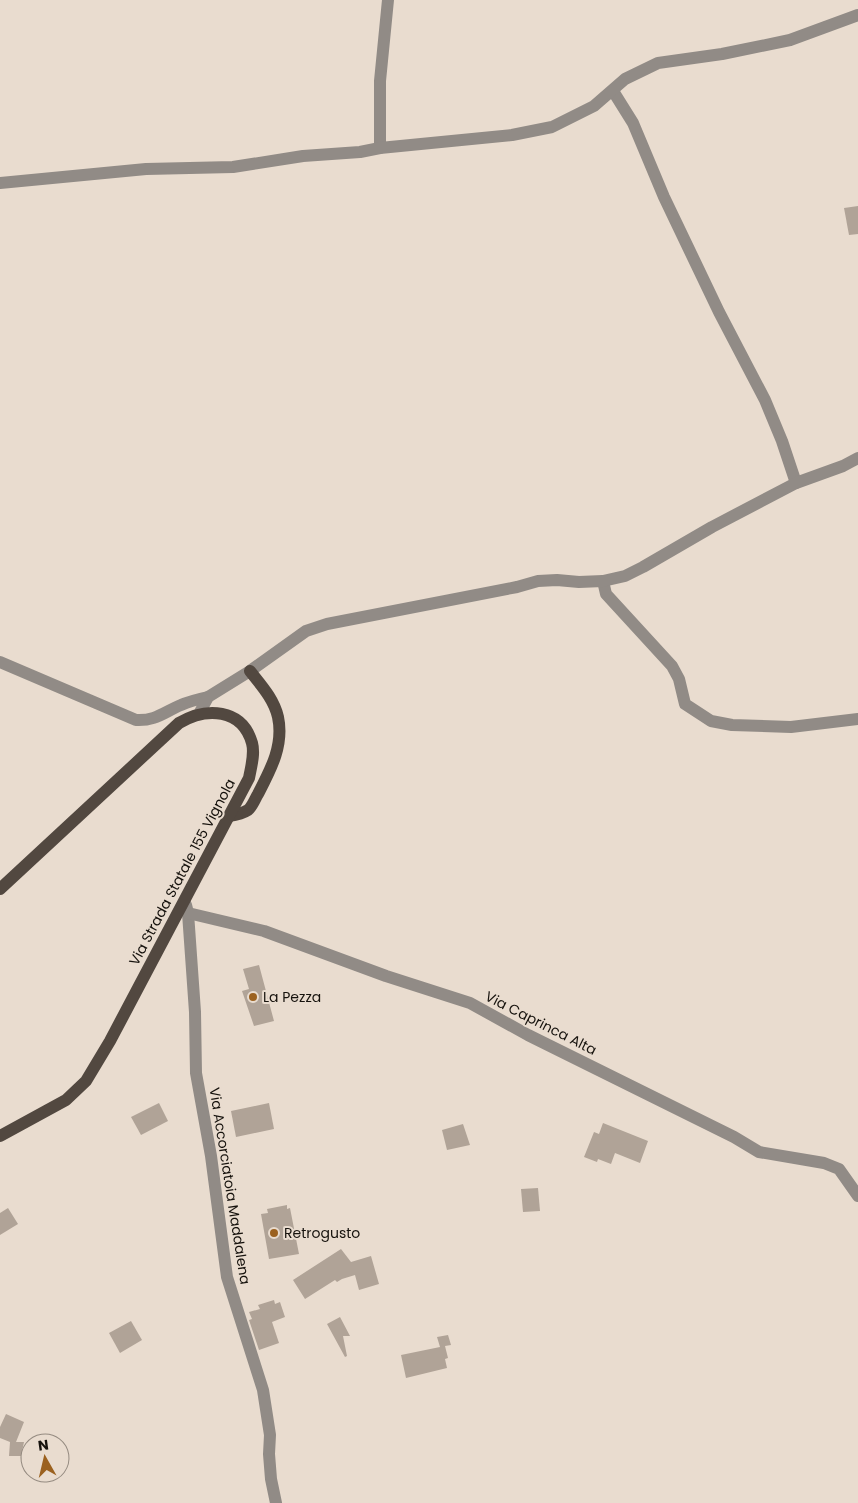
<svg xmlns="http://www.w3.org/2000/svg" width="858" height="1503" font-family="Poppins,sans-serif">
<rect width="100%" height="100%" fill="#e9dccf"/>
<g fill="#b0a397">
<path d="M 858,206 L 858,234 L 849,235 L 844,208 Z"/>
<path d="M 259,965 L 274,1021 L 254,1026 L 242,991 L 249,989 L 243,969 Z"/>
<path d="M 159,1103 L 168,1121 L 141,1135 L 131,1117 Z"/>
<path d="M 269,1103 L 274,1129 L 236,1137 L 231,1111 Z"/>
<path d="M 603,1123 L 648,1141 L 640,1163 L 615,1153 L 611,1164 L 598,1159 L 597,1162 L 584,1157 L 594,1132 L 599,1134 Z"/>
<path d="M 463,1124 L 470,1145 L 447,1150 L 442,1130 Z"/>
<path d="M 538,1188 L 540,1211 L 523,1212 L 521,1189 Z"/>
<path d="M 287,1205 L 287,1209 L 290,1208 L 299,1254 L 269,1259 L 261,1214 L 268,1213 L 267,1209 Z"/>
<path d="M 8,1208 L 18,1224 L 0,1235 L 0,1213 Z"/>
<path d="M 341,1249 L 351,1262 L 371,1256 L 379,1284 L 359,1290 L 355,1275 L 342,1279 L 337,1282 L 335,1280 L 305,1299 L 293,1280 Z"/>
<path d="M 274,1300 L 275,1304 L 280,1302 L 285,1317 L 272,1322 L 279,1343 L 259,1350 L 249,1320 L 252,1319 L 249,1312 L 260,1309 L 258,1305 Z"/>
<path d="M 340,1317 L 350,1336 L 343,1336 L 347,1356 L 345,1357 L 327,1324 Z"/>
<path d="M 131,1321 L 142,1340 L 120,1353 L 109,1333 Z"/>
<path d="M 448,1335 L 451,1345 L 445,1346 L 448,1358 L 445,1359 L 447,1368 L 406,1378 L 401,1355 L 440,1347 L 437,1337 Z"/>
<path d="M 6,1414 L 24,1422 L 16,1442 L 24,1442 L 21,1456 L 9,1456 L 10,1442 L 0,1438 L 0,1427 Z"/>
</g>
<g fill="none" stroke-linecap="round" stroke-linejoin="round">
<g stroke="#918b86" stroke-width="12">
<path d="M 613,91 L 633,123 L 664,197 L 719,312 L 765,400 L 782,441 L 796,483"/>
<path d="M 380,148 L 380,81 L 388,0"/>
<path d="M 0,183 L 146,169 L 233,167 L 303,156 L 360,152 L 380,148 L 512,135 L 552,127 L 594,106 L 625,79 L 658,63 L 722,54 L 790,40 L 858,15"/>
<path d="M 603,581 L 606,594 L 672,666 L 679,679 L 685,704 L 711,721 L 732,725 L 791,727 L 858,719"/>
<path d="M 0,662 L 136,720 C 156,721 164,712 181,705 C 190,701 199,699 208,697"/>
<path d="M 199,714 L 208,697 L 250,671 L 306,631 L 327,624 L 517,587 L 538,581 L 557,580 L 579,582 L 603,581 L 625,576 L 643,567 L 712,527 L 796,483 L 843,466 L 858,458"/>
<path d="M 186,905 L 188,913 L 195,1012 L 196,1073 L 211,1156 L 227,1277 L 263,1390 L 270,1435 L 269,1454 L 271,1479 L 276,1503"/>
<path d="M 188,913 L 264,931 L 386,976 L 470,1003 L 528,1035 L 734,1137 L 759,1152 L 824,1163 L 839,1169 L 858,1196"/>
</g>
<g stroke="#524840" stroke-width="12">
<path d="M 229,816 C 236,815 242,814 248,810 C 252,807 255,799 258,794 C 271,769 284,745 278,717 C 274,699 261,685 250,671"/>
<path d="M 0,889 L 179,723 C 206,707 242,708 252,743 C 255,754 251,767 249,778 L 110,1041 L 86,1081 L 66,1100 L 0,1136"/>
</g>
</g>
<g fill="#9b611f" stroke="#e9dccf" stroke-width="2">
<circle cx="253" cy="997" r="5"/>
<circle cx="274" cy="1233" r="5"/>
</g>
<g text-anchor="middle" dominant-baseline="central" stroke-width="4" stroke-linejoin="round" paint-order="stroke">
<g font-size="14" fill="#16120d" stroke="#e9dccf">
<text transform="translate(182 872) rotate(-62)">Via Strada Statale 155 Vignola</text>
<text transform="translate(541 1023) rotate(27)">Via Caprinca Alta</text>
<text transform="translate(230 1186) rotate(81)">Via Accorciatoia Maddalena</text>
</g>
<g font-size="14" fill="#16120d" stroke="#e9dccf" text-anchor="start">
<text x="263" y="997">La Pezza</text>
<text x="284" y="1233">Retrogusto</text>
</g>
</g>
<g transform="translate(45 1458) rotate(352)"><circle r="24" fill="#e9dccf" stroke="#958b81"/>
<path d="M0-4L9 19L0 12L-9 19Z" fill="#9b611f"/>
<text y="-8" font-size="14" font-weight="bold" text-anchor="middle" fill="#16120d">N</text>
</g>
</svg>
